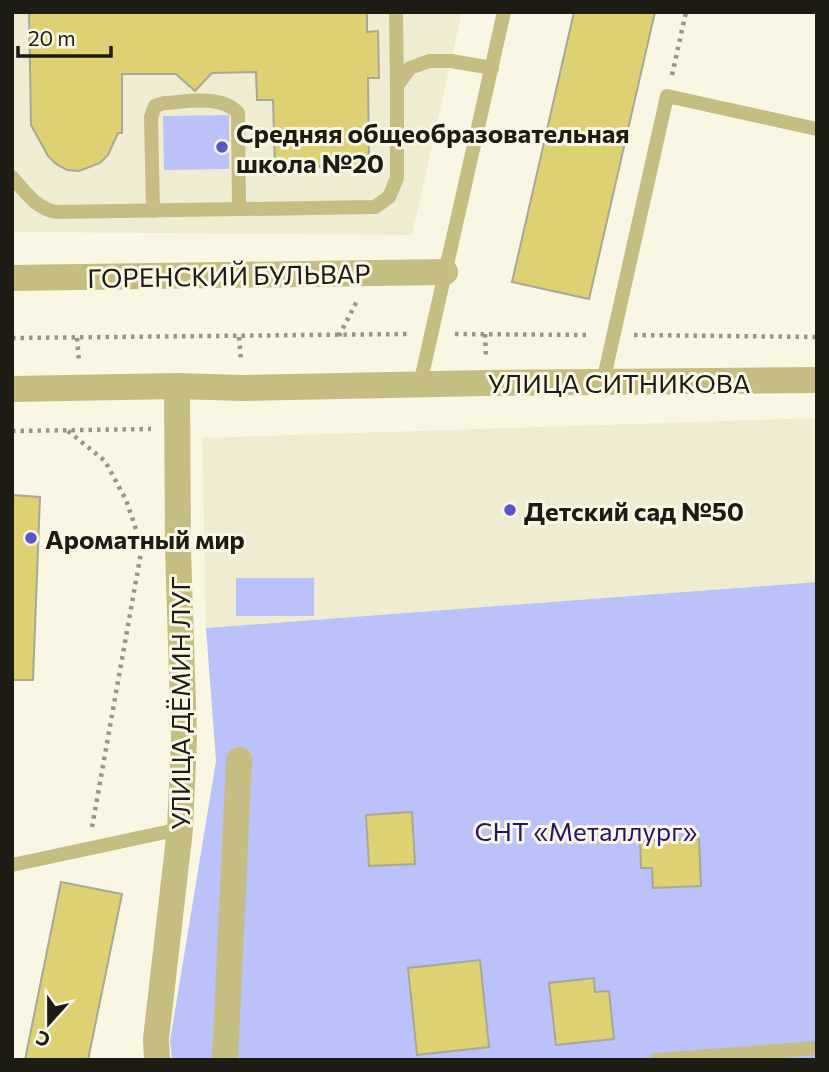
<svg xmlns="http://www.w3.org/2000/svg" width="829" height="1072" font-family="Commissioner,sans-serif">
<rect width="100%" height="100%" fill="#f9f7e4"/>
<g fill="#efecd1">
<path d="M 12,12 L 462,12 L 412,235 L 12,232 Z"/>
<path d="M 817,418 L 817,582 L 206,628 L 202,438 Z"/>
</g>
<g fill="#bbc1f9">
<path d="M 229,115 L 229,169 L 164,170 L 163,116 Z"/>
<rect x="236" y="578" width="78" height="38"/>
<path d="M 817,582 L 817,1060 L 172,1060 L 170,1041 L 216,761 L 206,628 Z"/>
</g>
<g fill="#ddd174" stroke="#a9a795" stroke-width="2">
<path d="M 29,12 L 367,12 L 367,32 L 378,31 L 379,78 L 368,78 L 369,166 L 275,167 L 273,100 L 257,100 L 256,72 L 212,73 L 195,91 L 176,74 L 122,74 L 122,133 L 118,133 L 108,155 L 100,163 L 79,171 L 67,170 L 56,164 L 48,156 L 31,125 Z"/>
<path d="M 574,12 L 655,12 L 589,299 L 512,282 Z"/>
<path d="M 12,495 L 40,497 L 33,680 L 12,680 Z"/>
<path d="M 412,812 L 415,864 L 369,866 L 366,815 Z"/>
<path d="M 699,839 L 701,886 L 653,888 L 652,868 L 641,868 L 640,841 Z"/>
<path d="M 61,882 L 122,894 L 88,1060 L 25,1060 Z"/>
<path d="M 480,960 L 489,1047 L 417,1055 L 408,968 Z"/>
<path d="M 594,978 L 595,992 L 609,991 L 614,1039 L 556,1045 L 549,983 Z"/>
</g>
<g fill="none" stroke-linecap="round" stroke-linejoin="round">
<g stroke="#989689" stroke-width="4.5" stroke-dasharray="3.5 5" stroke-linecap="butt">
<path d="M 672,75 L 686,12"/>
<path d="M 455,334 L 590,335"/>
<path d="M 485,334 L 486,357"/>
<path d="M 634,335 L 817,337"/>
<path d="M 339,336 L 357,301"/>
<path d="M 239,337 L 241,360"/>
<path d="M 12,338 L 407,334"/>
<path d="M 77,338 L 79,361"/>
<path d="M 12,431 L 151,429"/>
<path d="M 68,431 L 105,461 L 126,500 L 142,547"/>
<path d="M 92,827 L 142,547 L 149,548"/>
</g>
<g stroke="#c5bd82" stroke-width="14">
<path d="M 396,12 L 397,86"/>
<path d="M 12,177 C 25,192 36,208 56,212 L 375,207 L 389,197 L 397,178 L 397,86 L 410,68 L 429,61 L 451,61 L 492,68"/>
<path d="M 153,211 L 151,117 L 155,106 L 164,103 C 186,102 222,94 238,113 L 239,209"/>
<path d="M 603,382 L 667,96 L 817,129"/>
<path d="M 420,384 L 504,12"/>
<path d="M 12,865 L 180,829"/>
<path d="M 656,1060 L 817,1048"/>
</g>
<g stroke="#c5bd82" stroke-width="26">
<path d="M 12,278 L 445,272"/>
<path d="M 12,389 L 177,386 L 243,388 L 487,383 L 817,380"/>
<path d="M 157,1060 L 156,1039 L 180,829 L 184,738 L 178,549 L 177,386"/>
<path d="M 225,1060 L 239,760"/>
</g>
</g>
<g fill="#5a55cd" stroke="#f9f7e4" stroke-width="2.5">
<circle cx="222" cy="147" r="7"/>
<circle cx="510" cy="510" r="7"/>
<circle cx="31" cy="538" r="7"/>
</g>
<g text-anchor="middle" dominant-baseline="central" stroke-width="6" stroke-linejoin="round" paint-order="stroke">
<g font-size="26" font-weight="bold" fill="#1c1b14" stroke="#f9f7e4" text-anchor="start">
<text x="236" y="132">Средняя общеобразовательная<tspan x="236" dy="30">школа №20</tspan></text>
<text x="524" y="510">Детский сад №50</text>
<text x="45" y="538">Ароматный мир</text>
</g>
<g font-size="26" fill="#1c1b14" stroke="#f9f7e4">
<text transform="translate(229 275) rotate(-1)">ГОРЕНСКИЙ БУЛЬВАР</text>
<text x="619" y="382">УЛИЦА СИТНИКОВА</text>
<text transform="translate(179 703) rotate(-90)">УЛИЦА ДЁМИН ЛУГ</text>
</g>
<g font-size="26" fill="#23136f" stroke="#f9f7e4">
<text x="586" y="830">СНТ «Металлург»</text>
</g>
</g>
<rect width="829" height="1072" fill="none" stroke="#1c1b14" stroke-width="28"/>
<g transform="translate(49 1023) rotate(201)" stroke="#f9f7e4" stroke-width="5" paint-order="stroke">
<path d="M0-5L12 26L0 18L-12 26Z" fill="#1c1b14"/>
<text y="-10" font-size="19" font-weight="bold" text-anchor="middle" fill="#1c1b14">С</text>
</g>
<path d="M18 46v10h93v-10" fill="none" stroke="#1c1b14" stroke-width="3.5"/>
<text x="28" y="46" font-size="21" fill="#1c1b14" stroke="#f9f7e4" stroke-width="5" paint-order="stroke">20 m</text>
</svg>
